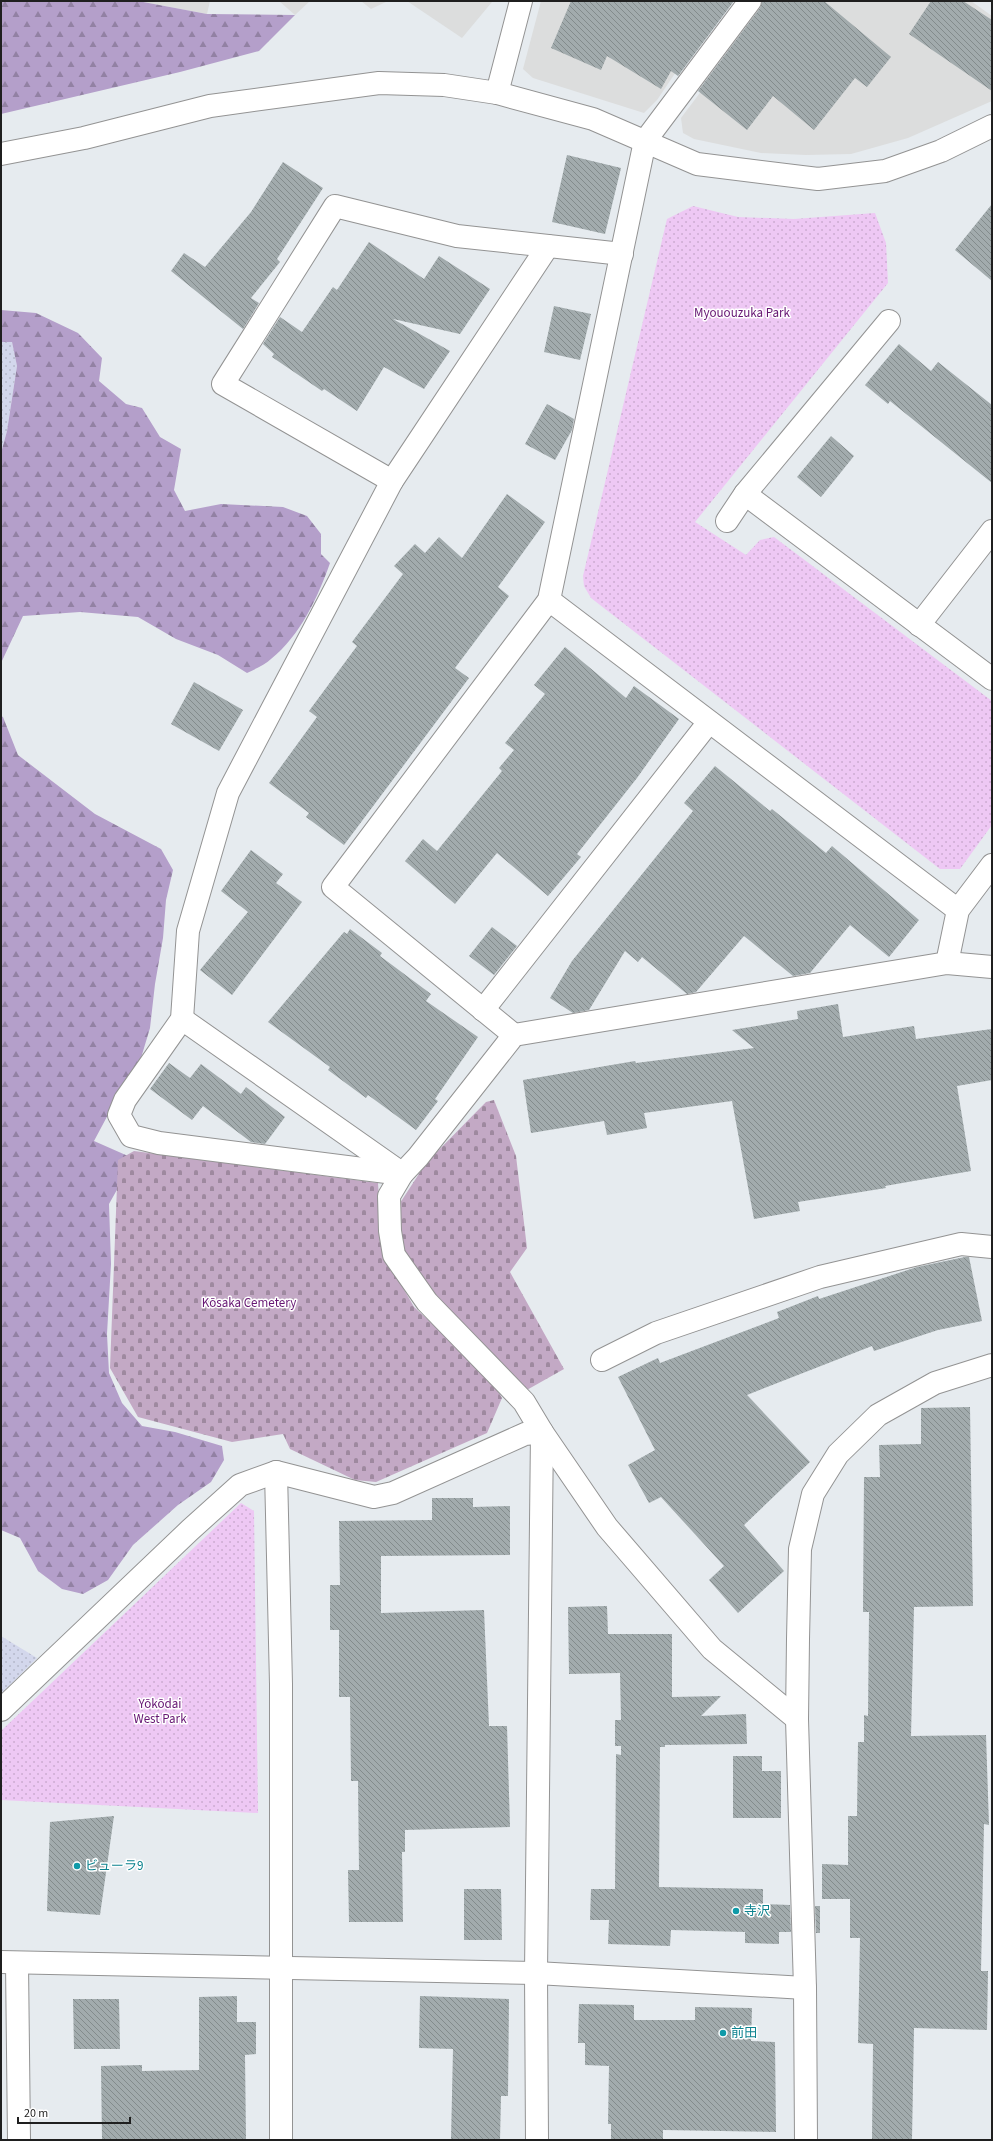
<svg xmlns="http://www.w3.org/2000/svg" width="993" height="2141" font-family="'Source Sans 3','Noto Sans JP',sans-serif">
<defs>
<pattern id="farmland-dots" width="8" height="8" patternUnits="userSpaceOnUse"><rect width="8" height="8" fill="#d3d7ec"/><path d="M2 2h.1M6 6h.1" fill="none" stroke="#b5b8ca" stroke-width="1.8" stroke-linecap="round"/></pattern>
<pattern id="forest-firs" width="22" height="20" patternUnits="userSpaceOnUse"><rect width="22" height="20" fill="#b49fca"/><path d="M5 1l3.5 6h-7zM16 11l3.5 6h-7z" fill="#9281a3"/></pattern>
<pattern id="cemetery-stones" width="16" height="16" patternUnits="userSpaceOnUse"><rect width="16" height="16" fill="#c3a9c5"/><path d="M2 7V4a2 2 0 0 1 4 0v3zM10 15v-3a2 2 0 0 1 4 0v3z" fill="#9e899f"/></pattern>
<pattern id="park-dots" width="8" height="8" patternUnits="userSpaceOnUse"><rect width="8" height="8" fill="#eec8f4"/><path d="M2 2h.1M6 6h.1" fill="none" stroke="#ccabd1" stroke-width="1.8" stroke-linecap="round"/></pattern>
<pattern id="building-back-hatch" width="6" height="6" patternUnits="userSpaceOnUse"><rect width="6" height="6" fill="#a2abad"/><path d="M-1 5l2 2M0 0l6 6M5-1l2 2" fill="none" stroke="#838b8c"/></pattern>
</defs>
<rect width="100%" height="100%" fill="#e6ebef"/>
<g fill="#dcdddd">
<path d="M 138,1 L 210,1 L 207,14 Z"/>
<path d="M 279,1 L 310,1 L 295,15 Z"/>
<path d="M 361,1 L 388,1 L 371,9 Z"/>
<path d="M 407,1 L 491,1 L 492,2 L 462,38 Z"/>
<path d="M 541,1 L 724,1 L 657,100 L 644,113 L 533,78 L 523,69 Z"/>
<path d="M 769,1 L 971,1 L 992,16 L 992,101 L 908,138 L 851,154 L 806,155 L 761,153 L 694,139 L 683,133 L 681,118 Z"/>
</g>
<g fill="url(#farmland-dots)">
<path d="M 1,342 L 12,342 L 17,366 L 7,431 L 1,453 Z"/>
<path d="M 1,1636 L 37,1658 L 1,1694 Z"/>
</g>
<g fill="url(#forest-firs)">
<path d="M 1,1 L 138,1 L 207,14 L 295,15 L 259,51 L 180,72 L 1,114 Z"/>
<path d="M 1,310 L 36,313 L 78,333 L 102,358 L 99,381 L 126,404 L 142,408 L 160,437 L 181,449 L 174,490 L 185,511 L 221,504 L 283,507 L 307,516 L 321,534 L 321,554 L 330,563 C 318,597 300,636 271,659 C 265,665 255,669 247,673 L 218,655 L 176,639 L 138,617 L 80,612 L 23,616 L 1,663 L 1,453 L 7,431 L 17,366 L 12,342 L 1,342 Z"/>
<path d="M 1,716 L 3,717 L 18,755 L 95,814 L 161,849 L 173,870 L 166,900 L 163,938 L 155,984 L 150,1028 L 138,1068 L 118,1096 L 94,1141 L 128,1156 L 123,1179 L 109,1204 L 111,1264 L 107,1334 L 109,1373 L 122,1403 L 142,1426 L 175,1432 L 222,1446 L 224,1460 L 211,1482 L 178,1505 L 133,1545 L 108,1580 L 83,1594 L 62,1589 L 38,1571 L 20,1538 L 1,1530 Z"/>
</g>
<g fill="url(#cemetery-stones)">
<path d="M 494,1100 L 516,1156 L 527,1248 L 510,1272 L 564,1369 L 525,1391 L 458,1329 L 400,1255 L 400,1203 L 426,1163 L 486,1102 Z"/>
<path d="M 134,1151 L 378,1183 L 381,1231 L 386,1258 L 414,1307 L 487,1374 L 502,1398 L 487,1433 L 376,1482 L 355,1480 L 290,1449 L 283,1434 L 232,1442 L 138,1417 L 110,1368 L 118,1160 Z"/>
</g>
<g fill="url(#park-dots)">
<path d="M 693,206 L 738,217 L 794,219 L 875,213 L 886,243 L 888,283 L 695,522 L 746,555 L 760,540 L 774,537 L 992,701 L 992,825 L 960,869 L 940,869 L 591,598 L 584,586 L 583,576 L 667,219 Z"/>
<path d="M 241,1503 L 254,1511 L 258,1813 L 1,1800 L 1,1731 Z"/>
</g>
<g fill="url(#building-back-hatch)">
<path d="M 571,1 L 734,1 L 678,76 L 671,71 L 661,89 L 607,56 L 601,70 L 551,48 Z"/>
<path d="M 762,1 L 824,1 L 891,57 L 867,87 L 855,78 L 814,130 L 773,96 L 747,130 L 698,91 L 760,8 Z"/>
<path d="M 931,1 L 963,1 L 992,20 L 992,91 L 909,34 Z"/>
<path d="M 567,155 L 621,168 L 605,234 L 552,222 Z"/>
<path d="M 283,162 L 323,188 L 277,259 L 280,262 L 251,298 L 259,303 L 243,329 L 171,271 L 184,253 L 205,267 L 251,212 Z"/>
<path d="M 992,204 L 992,281 L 955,250 Z"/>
<path d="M 369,242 L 424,279 L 439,256 L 490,289 L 460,334 L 393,319 L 450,351 L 424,389 L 384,367 L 357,411 L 324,389 L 322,391 L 272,357 L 274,354 L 263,344 L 280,317 L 302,332 L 333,287 L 337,290 Z"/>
<path d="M 554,306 L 591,314 L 580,360 L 544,352 Z"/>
<path d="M 899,344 L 931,371 L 938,362 L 992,405 L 992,483 L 890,401 L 888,404 L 865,385 Z"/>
<path d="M 547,404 L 574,419 L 572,430 L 555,460 L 525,444 Z"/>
<path d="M 831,436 L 854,456 L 821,497 L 797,477 Z"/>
<path d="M 507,494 L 545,522 L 498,587 L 509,596 L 455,668 L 469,678 L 344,845 L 306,817 L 309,813 L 269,783 L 317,717 L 309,711 L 357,646 L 352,642 L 403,574 L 394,566 L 415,544 L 425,553 L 439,537 L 462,558 Z"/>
<path d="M 565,647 L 626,698 L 634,686 L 679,719 L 637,778 L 577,854 L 581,857 L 548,896 L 497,853 L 455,904 L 405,861 L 423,839 L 437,851 L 502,771 L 499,768 L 514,750 L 505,743 L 545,694 L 534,685 Z"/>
<path d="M 194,682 L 243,710 L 219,751 L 171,724 Z"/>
<path d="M 715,766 L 770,811 L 772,809 L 826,853 L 832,846 L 919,920 L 889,957 L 850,925 L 810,973 L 793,976 L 744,936 L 696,992 L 687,994 L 642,957 L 638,962 L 625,951 L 589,1010 L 573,1013 L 550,998 L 572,961 L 693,811 L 684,803 Z"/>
<path d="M 251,850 L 283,874 L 276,883 L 302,902 L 232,995 L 200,970 L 248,912 L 221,891 Z"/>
<path d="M 492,927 L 517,946 L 494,975 L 469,956 Z"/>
<path d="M 350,929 L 382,953 L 380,956 L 431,994 L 426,1001 L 478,1037 L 435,1099 L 438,1101 L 416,1130 L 368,1095 L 366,1098 L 328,1070 L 330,1067 L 268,1022 L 344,932 L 347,934 Z"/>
<path d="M 838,1004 L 843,1037 L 914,1026 L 916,1039 L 992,1029 L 992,1080 L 957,1086 L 971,1171 L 885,1186 L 886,1188 L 798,1202 L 800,1211 L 754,1219 L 732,1101 L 644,1113 L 647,1128 L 607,1135 L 604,1121 L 531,1133 L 523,1080 L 635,1061 L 636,1063 L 754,1048 L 732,1030 L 798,1019 L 797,1011 Z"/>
<path d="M 169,1063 L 190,1078 L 201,1064 L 241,1094 L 246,1087 L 285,1117 L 265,1144 L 251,1142 L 203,1106 L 192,1120 L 150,1089 Z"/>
<path d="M 965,1257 L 969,1257 L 982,1321 L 938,1330 L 874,1351 L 872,1346 L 747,1395 L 810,1462 L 744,1525 L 784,1571 L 738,1613 L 709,1580 L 724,1566 L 661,1497 L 649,1503 L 628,1465 L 655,1450 L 618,1377 L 658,1358 L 660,1363 L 779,1318 L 777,1312 L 818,1296 L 819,1299 L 917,1267 Z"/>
<path d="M 970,1407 L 973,1606 L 914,1607 L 911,1736 L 986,1735 L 989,1825 L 984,1824 L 981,1971 L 988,1971 L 987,2030 L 914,2028 L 912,2140 L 872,2140 L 873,2044 L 858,2043 L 860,1938 L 850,1938 L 850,1899 L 822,1899 L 822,1864 L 848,1865 L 848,1816 L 857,1816 L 858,1742 L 864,1742 L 864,1715 L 868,1716 L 869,1612 L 863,1612 L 864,1477 L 880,1477 L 879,1445 L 921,1444 L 921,1408 Z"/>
<path d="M 432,1498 L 473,1498 L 473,1507 L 510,1506 L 510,1555 L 381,1556 L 381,1613 L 484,1610 L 489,1726 L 507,1726 L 510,1827 L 405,1830 L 405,1852 L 402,1852 L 403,1922 L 349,1922 L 348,1870 L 359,1870 L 358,1781 L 351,1781 L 350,1697 L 339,1697 L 339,1630 L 330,1630 L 330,1585 L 340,1585 L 339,1521 L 432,1520 Z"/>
<path d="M 607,1606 L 608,1634 L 672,1634 L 672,1697 L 721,1696 L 701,1716 L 746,1714 L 747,1744 L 665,1745 L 665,1747 L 660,1747 L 659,1887 L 763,1889 L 763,1904 L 790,1905 L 791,1932 L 779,1932 L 779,1944 L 745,1943 L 745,1932 L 671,1930 L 670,1946 L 608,1944 L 609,1920 L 590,1920 L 591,1889 L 615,1889 L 616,1754 L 621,1755 L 621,1746 L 615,1746 L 615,1720 L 621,1720 L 620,1673 L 569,1674 L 568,1607 Z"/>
<path d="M 733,1756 L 762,1756 L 762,1771 L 781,1771 L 781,1818 L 733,1818 Z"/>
<path d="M 114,1816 L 100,1915 L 47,1911 L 50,1822 Z"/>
<path d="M 464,1889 L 501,1889 L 502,1940 L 464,1940 Z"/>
<path d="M 815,1906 L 820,1906 L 820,1933 L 816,1933 Z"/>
<path d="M 237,1996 L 237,2022 L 256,2022 L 256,2054 L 245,2055 L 246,2140 L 102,2140 L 101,2066 L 142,2065 L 142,2071 L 199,2070 L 199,1997 Z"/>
<path d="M 420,1996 L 509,1999 L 508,2096 L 501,2096 L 500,2140 L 451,2140 L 453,2049 L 419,2048 Z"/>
<path d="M 73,1999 L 119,1999 L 120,2049 L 74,2049 Z"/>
<path d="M 579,2004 L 634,2005 L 634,2020 L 695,2020 L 695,2007 L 752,2008 L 751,2041 L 775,2042 L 776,2132 L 663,2130 L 663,2140 L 611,2140 L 611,2124 L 608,2124 L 609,2066 L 585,2065 L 585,2043 L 578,2043 Z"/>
</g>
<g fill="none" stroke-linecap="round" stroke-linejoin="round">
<defs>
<g id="minor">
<path d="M 497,93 L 521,1"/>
<path d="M 1,154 L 84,138 L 210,106 L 379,83 L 444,85 L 497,93 L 593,119 L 697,164 L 818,179 L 885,171 L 941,151 L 992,126"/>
<path d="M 392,481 L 223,384 L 335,206 L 457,236 L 622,254"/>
<path d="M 745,494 L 992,679"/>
<path d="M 727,521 L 745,494 L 889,321"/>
<path d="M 549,600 L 958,910"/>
<path d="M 919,625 L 992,531"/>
<path d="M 947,963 L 958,910 L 992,865"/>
<path d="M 483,1010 L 709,722"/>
<path d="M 182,1019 L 400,1172"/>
<path d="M 514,1035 L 333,887 L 549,600 L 645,141 L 750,1"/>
<path d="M 402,1174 L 159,1143 L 131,1136 L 119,1115 L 125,1100 L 182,1019 L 188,931 L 228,793 L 392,481 L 548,246"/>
<path d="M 602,1360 L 656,1333 L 820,1277 L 961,1244 L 992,1247"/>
<path d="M 276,1472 L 281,1684 L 281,2140"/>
<path d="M 1,1710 L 190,1530 L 240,1485 L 276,1472 L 374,1497 L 393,1493 L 525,1434 L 542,1432 L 536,1973 L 537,2140"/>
<path d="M 797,1719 L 712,1649 L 607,1527 L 542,1432 L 524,1402 L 427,1302 L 394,1255 L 390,1231 L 389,1196 L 402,1174 L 418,1157 L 514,1035 L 947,963 L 992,967"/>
<path d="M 1,1962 L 536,1973 L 805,1988"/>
<path d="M 17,1963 L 19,2140"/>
<path d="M 806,2140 L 805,1988 L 797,1719 L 798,1639 L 800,1549 L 813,1494 L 838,1454 L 878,1415 L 935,1383 L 992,1365"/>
</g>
</defs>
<use href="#minor" stroke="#939393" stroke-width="24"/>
<use href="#minor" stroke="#fff" stroke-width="22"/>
</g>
<g fill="#0f9aa8" stroke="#fff" stroke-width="1.5">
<circle cx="77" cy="1866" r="4"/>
<circle cx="736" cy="1911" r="4"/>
<circle cx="723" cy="2033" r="4"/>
</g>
<g text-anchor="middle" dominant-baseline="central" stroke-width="3" stroke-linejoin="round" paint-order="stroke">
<g font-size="13" fill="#661673" stroke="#fff">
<text x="742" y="313">Myououzuka Park</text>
<text x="249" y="1303">Kōsaka Cemetery</text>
<text x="160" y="1704">Yōkōdai<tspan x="160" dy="15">West Park</tspan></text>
</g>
<g font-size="13" fill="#0d838f" stroke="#fff" text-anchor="start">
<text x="85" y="1866">ビューラ9</text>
<text x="744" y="1911">寺沢</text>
<text x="731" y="2033">前田</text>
</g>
</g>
<rect width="993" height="2141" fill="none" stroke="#1f1f1f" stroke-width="4"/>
<path d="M18 2117v6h112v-6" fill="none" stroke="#1f1f1f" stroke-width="2"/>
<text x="24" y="2117" font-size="12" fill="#1f1f1f" stroke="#ffffff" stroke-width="3" paint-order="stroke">20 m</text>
</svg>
